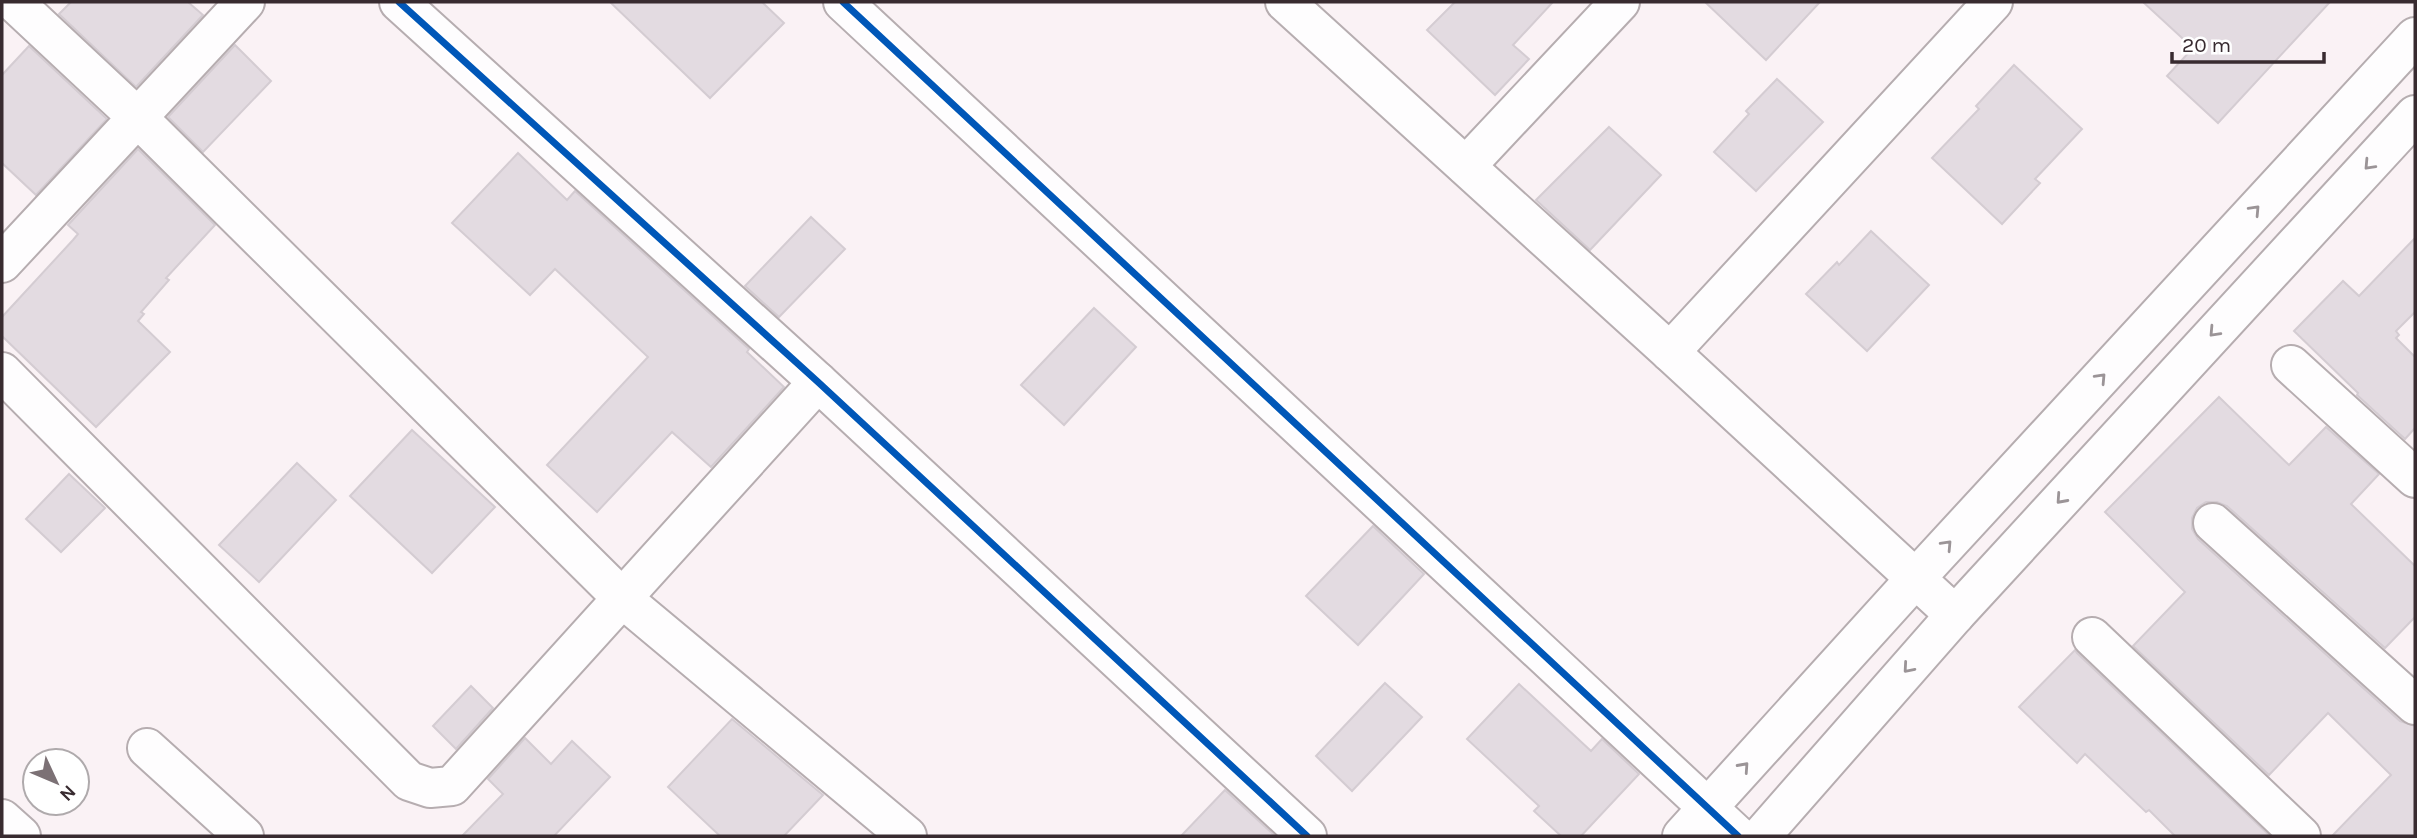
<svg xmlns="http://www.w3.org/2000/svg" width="2417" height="838" font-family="Karla,sans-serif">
<rect width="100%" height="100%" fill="#faf2f5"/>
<g fill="#e3dbe1" stroke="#d4ccd2" stroke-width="2">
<path d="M 71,2 L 188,2 L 203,15 L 136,87 L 59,14 Z"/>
<path d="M 610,2 L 762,2 L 784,23 L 710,98 Z"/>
<path d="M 1455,2 L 1553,2 L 1513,45 L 1529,59 L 1495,95 L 1427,30 Z"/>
<path d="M 1705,2 L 1820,2 L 1766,60 Z"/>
<path d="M 2143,2 L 2330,2 L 2218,123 L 2167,76 L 2193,48 Z"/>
<path d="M 235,45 L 271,81 L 203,152 L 168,117 Z"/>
<path d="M 29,46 L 107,119 L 36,195 L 2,163 L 2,75 Z"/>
<path d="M 2014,65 L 2082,129 L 2035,179 L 2040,183 L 2002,224 L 1932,158 L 1979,109 L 1976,106 Z"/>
<path d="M 1777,79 L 1823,122 L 1756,191 L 1714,152 L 1749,114 L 1746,111 Z"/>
<path d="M 1609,127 L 1661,175 L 1590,250 L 1536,200 Z"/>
<path d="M 138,149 L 215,225 L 166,278 L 169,280 L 141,312 L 144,314 L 138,321 L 170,352 L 96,427 L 2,336 L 2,317 L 73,240 L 78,234 L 68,225 Z"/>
<path d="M 518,153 L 567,200 L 575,191 L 749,349 L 747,352 L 784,387 L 711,467 L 672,432 L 597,512 L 547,465 L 648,357 L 555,269 L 530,295 L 452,223 Z"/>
<path d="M 811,217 L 845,249 L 779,317 L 745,286 Z"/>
<path d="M 1871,231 L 1929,285 L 1867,351 L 1806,294 L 1837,262 L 1839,265 Z"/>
<path d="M 2415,238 L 2415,312 L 2396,331 L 2399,335 L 2396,338 L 2415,357 L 2415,428 L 2405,439 L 2357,395 L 2358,393 L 2294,331 L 2343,281 L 2359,296 Z"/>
<path d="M 1094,308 L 1136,347 L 1064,425 L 1021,385 Z"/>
<path d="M 2219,397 L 2289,465 L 2326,427 L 2379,474 L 2351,504 L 2415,566 L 2415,617 L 2385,648 L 2227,506 L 2217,502 L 2206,502 L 2197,508 L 2192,518 L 2192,529 L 2198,539 L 2400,721 L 2415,726 L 2415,836 L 2332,836 L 2391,775 L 2328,713 L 2269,775 L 2133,646 L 2185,592 L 2105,512 Z"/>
<path d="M 412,430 L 495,507 L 432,573 L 350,496 Z"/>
<path d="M 297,463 L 336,500 L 259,582 L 219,545 Z"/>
<path d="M 69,474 L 105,508 L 61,552 L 26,519 Z"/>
<path d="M 1373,526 L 1424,574 L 1358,645 L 1306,596 Z"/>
<path d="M 2075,650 L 2077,653 L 2270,836 L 2175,836 L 2149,810 L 2146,812 L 2085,754 L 2077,763 L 2019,707 Z"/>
<path d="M 1385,683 L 1422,717 L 1352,791 L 1316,756 Z"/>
<path d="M 1519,684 L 1591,751 L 1602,739 L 1639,774 L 1581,836 L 1561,836 L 1534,811 L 1539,806 L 1467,739 Z"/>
<path d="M 471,686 L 493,708 L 456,749 L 433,726 Z"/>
<path d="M 732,719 L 823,795 L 784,836 L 720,836 L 668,787 Z"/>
<path d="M 525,738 L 551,764 L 572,741 L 610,777 L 554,836 L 462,836 L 503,794 L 488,779 Z"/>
<path d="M 1225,790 L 1275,836 L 1181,836 Z"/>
</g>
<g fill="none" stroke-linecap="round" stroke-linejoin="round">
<defs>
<g id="minor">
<path d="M 14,2 L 137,117 L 623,599 L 907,836"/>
<path d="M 399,2 L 818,382 L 1307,836"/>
<path d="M 843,2 L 1738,836"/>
<path d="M 1285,2 L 1670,352 L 1955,615"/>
<path d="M 1466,166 L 1620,2"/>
<path d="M 2,263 L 245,2"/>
<path d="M 1670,352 L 1993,2"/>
<path d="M 2291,365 L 2415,478"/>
<path d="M 2,372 L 409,781 L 430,788 L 452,786 L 818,382"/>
<path d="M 2213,523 L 2415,705"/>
<path d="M 2092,637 L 2301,836"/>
<path d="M 147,748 L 244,836"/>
<path d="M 2,819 L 21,836"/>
</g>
<g id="tertiary">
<path d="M 1682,836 L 1915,579 L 2415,37"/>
<path d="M 1761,836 L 1955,615 L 2415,115"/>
</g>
</defs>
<use href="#minor" stroke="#b6adb0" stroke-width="42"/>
<use href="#tertiary" stroke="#b6adb0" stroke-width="42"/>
<use href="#minor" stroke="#fefdfe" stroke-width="38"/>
<use href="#tertiary" stroke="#fefdfe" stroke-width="38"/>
<defs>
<g id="cycleway">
<path d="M 399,2 L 818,382 L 1307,836"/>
<path d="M 843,2 L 1738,836"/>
</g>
</defs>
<use href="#cycleway" stroke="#fff" stroke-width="11"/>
<use href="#cycleway" stroke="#0057b8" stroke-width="7"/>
</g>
<defs><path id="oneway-chevron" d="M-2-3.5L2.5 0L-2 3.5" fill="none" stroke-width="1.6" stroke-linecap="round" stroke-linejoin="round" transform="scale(1.75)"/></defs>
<g stroke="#9b9497">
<use href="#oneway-chevron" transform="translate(2369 165) rotate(133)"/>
<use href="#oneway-chevron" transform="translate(2255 210) rotate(-47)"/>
<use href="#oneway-chevron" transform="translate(2214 332) rotate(133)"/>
<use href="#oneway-chevron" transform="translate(2101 378) rotate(-47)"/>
<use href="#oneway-chevron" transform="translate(2061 499) rotate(132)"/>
<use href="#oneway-chevron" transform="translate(1947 545) rotate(-47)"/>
<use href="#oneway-chevron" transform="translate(1908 668) rotate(131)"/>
<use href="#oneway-chevron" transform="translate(1744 767) rotate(-48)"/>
</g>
<rect width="2417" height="838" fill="none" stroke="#382b30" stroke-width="7"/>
<g transform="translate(56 782) rotate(134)"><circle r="33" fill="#ffffff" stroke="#afaaac" stroke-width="2"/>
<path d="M0-5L12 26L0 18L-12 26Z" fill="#7c7175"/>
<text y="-10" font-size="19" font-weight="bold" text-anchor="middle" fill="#382b30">N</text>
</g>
<path d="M2172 52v10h152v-10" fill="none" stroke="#382b30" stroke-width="3.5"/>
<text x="2182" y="52" font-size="21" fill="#382b30" stroke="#ffffff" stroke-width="5" paint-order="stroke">20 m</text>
</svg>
